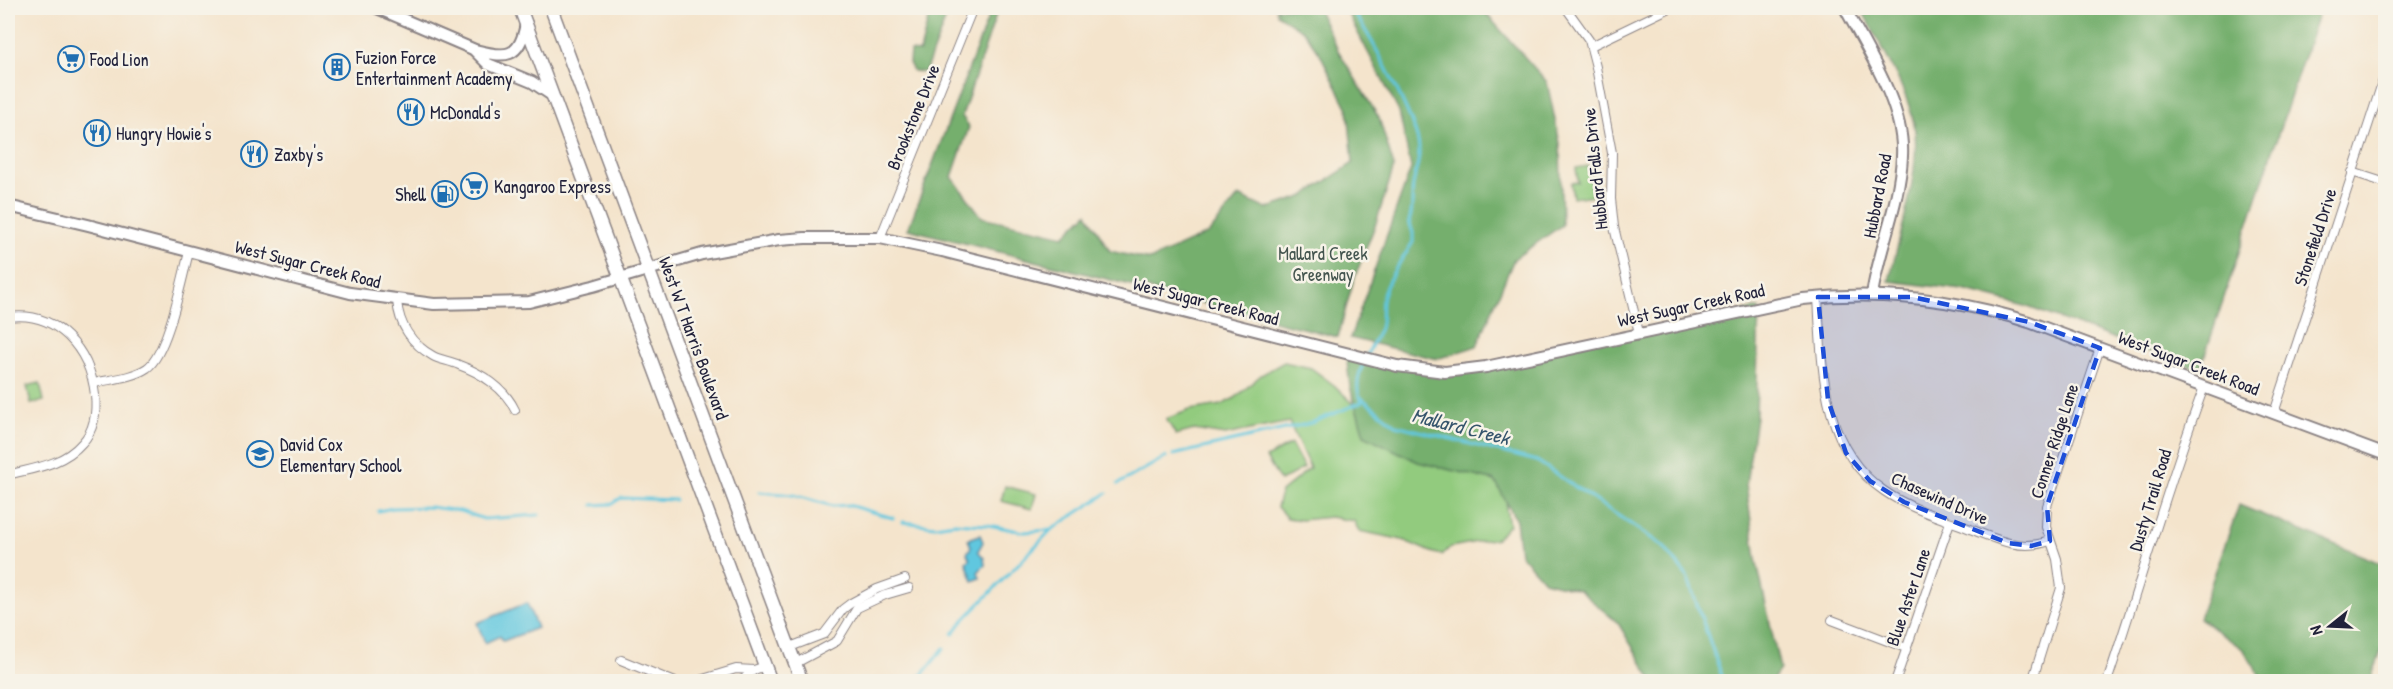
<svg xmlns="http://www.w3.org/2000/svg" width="2393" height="689" font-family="'Patrick Hand',sans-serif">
<rect width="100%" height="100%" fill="#f7f3e8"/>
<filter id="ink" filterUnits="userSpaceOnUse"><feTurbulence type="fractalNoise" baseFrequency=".0167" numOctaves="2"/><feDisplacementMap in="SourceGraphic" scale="12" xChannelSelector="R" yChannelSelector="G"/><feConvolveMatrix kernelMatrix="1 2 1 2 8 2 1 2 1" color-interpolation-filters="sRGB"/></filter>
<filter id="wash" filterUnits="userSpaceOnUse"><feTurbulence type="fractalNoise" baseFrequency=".008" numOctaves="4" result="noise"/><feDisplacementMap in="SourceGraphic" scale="24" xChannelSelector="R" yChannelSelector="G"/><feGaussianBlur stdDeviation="1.35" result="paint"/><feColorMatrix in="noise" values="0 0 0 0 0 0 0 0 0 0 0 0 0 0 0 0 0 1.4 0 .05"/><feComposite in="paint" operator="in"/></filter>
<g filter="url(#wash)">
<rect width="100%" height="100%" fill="#f4e4cc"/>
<g fill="#92cb7e" stroke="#5a765c" stroke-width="1.5">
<path d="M 1588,166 L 1593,195 L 1573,198 L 1571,183 L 1578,182 L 1576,168 Z"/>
<path d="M 1284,362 L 1311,368 L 1334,385 L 1361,411 L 1509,477 L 1506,508 L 1509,525 L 1497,538 L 1451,547 L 1442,555 C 1427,552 1416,545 1402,540 C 1387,536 1373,534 1359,531 L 1354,521 L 1330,517 L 1301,520 L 1287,518 L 1277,507 L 1281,492 L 1310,468 L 1289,422 L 1225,435 L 1194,430 L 1176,435 L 1166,419 L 1190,410 L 1221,405 L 1235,398 L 1261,375 Z"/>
<path d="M 40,383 L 44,401 L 31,404 L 27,386 Z"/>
<path d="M 1291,444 L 1304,468 L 1280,481 L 1266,458 Z"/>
<path d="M 1005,486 L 1036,494 L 1032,509 L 1001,501 Z"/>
</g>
<g fill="#75af6d" stroke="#4c6854" stroke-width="1.5">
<path d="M 931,8 L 950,8 L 925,72 L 913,71 L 909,63 L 910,51 L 920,52 Z"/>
<path d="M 1276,8 L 1317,8 L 1339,52 L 1379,118 L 1394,167 L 1376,223 L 1353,282 L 1338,337 L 908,229 L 991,10 L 998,9 L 962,116 L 969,127 L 952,177 L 982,217 L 1064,236 L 1087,213 L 1110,251 L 1150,260 L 1209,233 L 1239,196 L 1266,209 L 1302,197 L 1353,163 L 1348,109 L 1320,54 L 1304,32 L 1277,14 Z"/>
<path d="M 1345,8 L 1481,8 L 1547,82 L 1560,143 L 1562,225 L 1514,259 L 1477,346 L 1437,359 L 1350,338 L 1411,168 L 1399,112 Z"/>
<path d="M 1861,8 L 2320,8 L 2200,370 L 2025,306 L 1963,290 L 1889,281 C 1899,237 1922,168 1914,124 C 1906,85 1878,43 1861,8 Z"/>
<path d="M 1759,308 L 1756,417 L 1746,484 L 1756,559 L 1780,669 L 1772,681 L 1653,681 L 1618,623 L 1579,590 L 1544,581 L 1520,554 L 1516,520 L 1495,481 L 1418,462 L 1364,435 L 1350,387 L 1346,353 L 1445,372 Z"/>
<path d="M 2239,505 L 2385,565 L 2385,640 L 2370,681 L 2263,681 L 2244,650 L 2199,618 Z"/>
</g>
<g fill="#61c7df" stroke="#42748d" stroke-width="1.5">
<path d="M 980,535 L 983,542 L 978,551 L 984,558 L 985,565 L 978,572 L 980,578 L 973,581 L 966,562 L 970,560 L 967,553 L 971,547 L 968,539 Z"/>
<path d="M 527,603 L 537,628 L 503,641 L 500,636 L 485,643 L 477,623 Z"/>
</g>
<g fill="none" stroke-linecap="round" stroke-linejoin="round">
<g stroke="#61c7df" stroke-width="3">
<path d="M 1360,397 L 1396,425 L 1537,461 L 1663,546 L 1687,576 L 1724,682"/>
<path d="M 1173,455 L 1311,423 L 1362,402 C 1348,379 1372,349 1380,328 C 1383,318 1380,305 1383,295 C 1388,277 1403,259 1413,242 L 1413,233 L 1409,221 C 1414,209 1411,198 1413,185 C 1415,173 1420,161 1419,148 C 1418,124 1367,28 1350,8"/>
<path d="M 1118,484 L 1166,457"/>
<path d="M 759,492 L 793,495 L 833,506 L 848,505 L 893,518"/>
<path d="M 593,505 L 611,504 L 621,498 L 675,500"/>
<path d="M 378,511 L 393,508 L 430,507 L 460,511 L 484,519 L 539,515"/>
<path d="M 903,522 L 935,526 L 954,523 L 988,525 L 1024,532 L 1049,530"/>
<path d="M 953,634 L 961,623 L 1051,530 L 1107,493"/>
<path d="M 916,682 L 944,648"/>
</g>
</g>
</g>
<g filter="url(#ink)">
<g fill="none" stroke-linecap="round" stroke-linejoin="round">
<defs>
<g id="street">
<path d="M 1566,8 L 1589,40 L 1596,67 L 1612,153 L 1611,199 L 1614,227 L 1639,333"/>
<path d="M 1591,46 L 1670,8"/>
<path d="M 2352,172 L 2386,183"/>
<path d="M 880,238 L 973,8"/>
<path d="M 1818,297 C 1822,367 1821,448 1884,491 C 1907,507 1937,517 1963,526 C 1994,538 2018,552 2050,541"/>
<path d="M 397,301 C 399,324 411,344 433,356 C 440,360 451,361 459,365 C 481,373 505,388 515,410"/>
<path d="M 8,317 C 57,310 90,350 95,395 C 97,412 94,431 82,443 C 63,465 34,468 8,475"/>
<path d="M 94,383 C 111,379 132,378 147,368 C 168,353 182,278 189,252"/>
<path d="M 2274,413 L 2386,71"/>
<path d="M 1832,620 L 1906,648"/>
<path d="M 790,647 L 824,634 L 843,609 L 851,603 L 877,589 L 905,579"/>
<path d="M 621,660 L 675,682"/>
<path d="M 796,663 L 837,641 L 857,608 L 885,595 L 909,588"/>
<path d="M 693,682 L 736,669 L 754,670"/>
<path d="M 740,682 L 754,670 L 765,666"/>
<path d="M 1895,682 L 1950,522"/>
<path d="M 2032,682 L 2061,588 L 2057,559 L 2046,527 L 2047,506 L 2100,348"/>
<path d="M 2107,682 C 2140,584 2168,484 2204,387"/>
</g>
<g id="secondary">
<path d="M 377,8 L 475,50 C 506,58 520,59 526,23"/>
<path d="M 1845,8 C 1867,50 1905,107 1902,156 C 1900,203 1879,248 1872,295"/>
<path d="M 475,51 L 488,64 L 532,82 L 553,96"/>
<path d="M 8,206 L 88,225 L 350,293 L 434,304 L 529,302 L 593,286 L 702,254 L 779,240 L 805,238 L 880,238 L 942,251 L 1397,366 L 1445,372 L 1486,367 L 1803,299 C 1880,290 1956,299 2029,322 L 2386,455"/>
</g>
<g id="primary">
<path d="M 520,8 L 771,682"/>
<path d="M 551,8 L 802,682"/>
</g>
</defs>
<use href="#street" stroke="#8b8384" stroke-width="10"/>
<use href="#secondary" stroke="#8b8384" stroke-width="14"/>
<use href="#primary" stroke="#8b8384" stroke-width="15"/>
<use href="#street" stroke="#fff" stroke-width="8"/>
<use href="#secondary" stroke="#fff" stroke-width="10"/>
<use href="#primary" stroke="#fff" stroke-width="12"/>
</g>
</g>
<path fill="#1d4ed8" fill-opacity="0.2" stroke="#1d4ed8" stroke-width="4.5" stroke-dasharray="12 8" stroke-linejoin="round" d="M 1818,297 L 1912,297 L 2029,322 L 2100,348 L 2047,506 L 2050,541 L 2031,546 L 2008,543 L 1904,502 L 1870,481 L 1846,453 L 1828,400 Z"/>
<defs>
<symbol id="supermarket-ring" viewBox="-11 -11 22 22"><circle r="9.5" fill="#f7f3e8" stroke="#1f6fb2" stroke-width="1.5"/><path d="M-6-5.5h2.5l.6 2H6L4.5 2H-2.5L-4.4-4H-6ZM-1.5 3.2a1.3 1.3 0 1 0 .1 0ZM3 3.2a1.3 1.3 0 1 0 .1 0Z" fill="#1f6fb2"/></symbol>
<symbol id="building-ring" viewBox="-11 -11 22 22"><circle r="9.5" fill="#f7f3e8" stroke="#1f6fb2" stroke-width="1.5"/><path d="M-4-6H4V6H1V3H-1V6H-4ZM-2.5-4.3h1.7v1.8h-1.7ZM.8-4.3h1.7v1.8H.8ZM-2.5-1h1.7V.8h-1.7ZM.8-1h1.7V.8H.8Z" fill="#1f6fb2"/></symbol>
<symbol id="restaurant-ring" viewBox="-11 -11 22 22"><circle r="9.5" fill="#f7f3e8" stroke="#1f6fb2" stroke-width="1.5"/><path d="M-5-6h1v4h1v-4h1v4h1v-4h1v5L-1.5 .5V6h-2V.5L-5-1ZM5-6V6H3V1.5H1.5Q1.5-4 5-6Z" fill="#1f6fb2"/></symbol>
<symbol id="fuel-ring" viewBox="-11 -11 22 22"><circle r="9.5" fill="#f7f3e8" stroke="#1f6fb2" stroke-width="1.5"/><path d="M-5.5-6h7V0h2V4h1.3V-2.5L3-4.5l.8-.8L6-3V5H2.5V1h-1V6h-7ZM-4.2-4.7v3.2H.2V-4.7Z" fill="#1f6fb2"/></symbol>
<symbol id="school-ring" viewBox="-11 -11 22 22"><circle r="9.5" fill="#f7f3e8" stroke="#1f6fb2" stroke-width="1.5"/><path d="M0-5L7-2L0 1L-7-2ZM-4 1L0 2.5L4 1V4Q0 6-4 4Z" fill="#1f6fb2"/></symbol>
</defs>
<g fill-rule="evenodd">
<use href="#supermarket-ring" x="56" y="44" width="30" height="30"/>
<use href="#building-ring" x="322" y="52" width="30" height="30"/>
<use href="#restaurant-ring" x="396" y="97" width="30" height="30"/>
<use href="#restaurant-ring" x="82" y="118" width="30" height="30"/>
<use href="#restaurant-ring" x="239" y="139" width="30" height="30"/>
<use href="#supermarket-ring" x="459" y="171" width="30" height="30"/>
<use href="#fuel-ring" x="430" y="179" width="30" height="30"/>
<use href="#school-ring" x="245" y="439" width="30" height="30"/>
</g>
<g text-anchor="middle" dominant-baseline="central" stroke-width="5" stroke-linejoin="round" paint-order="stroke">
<g font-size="18" fill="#22223b" stroke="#f7f3e8" text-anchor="start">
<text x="356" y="57">Fuzion Force<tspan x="356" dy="21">Entertainment Academy</tspan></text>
<text x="90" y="59">Food Lion</text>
<text x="430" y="112">McDonald's</text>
<text x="116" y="133">Hungry Howie's</text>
<text x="274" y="154">Zaxby's</text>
<text x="494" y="186">Kangaroo Express</text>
<text x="426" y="194" text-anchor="end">Shell</text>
<text x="280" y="444">David Cox<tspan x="280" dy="21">Elementary School</tspan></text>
</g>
<g font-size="18" fill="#22223b" stroke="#f7f3e8">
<text transform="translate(913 117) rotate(-68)">Brookstone Drive</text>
<text transform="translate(1595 169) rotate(-96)">Hubbard Falls Drive</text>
<text transform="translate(1877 196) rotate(-79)">Hubbard Road</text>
<text transform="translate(2315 237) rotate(-72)">Stonefield Drive</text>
<text transform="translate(308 264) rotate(14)">West Sugar Creek Road</text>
<text transform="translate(1206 301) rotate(14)">West Sugar Creek Road</text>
<text transform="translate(1691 305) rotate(-12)">West Sugar Creek Road</text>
<text transform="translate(694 338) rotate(70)">West W T Harris Boulevard</text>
<text transform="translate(2189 363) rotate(21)">West Sugar Creek Road</text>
<text transform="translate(2054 441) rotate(-72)">Conner Ridge Lane</text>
<text transform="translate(1940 498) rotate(24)">Chasewind Drive</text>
<text transform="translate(2150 500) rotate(-73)">Dusty Trail Road</text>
<text transform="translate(1908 597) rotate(-71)">Blue Aster Lane</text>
</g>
<g font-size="18" fill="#44554f" stroke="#f7f3e8">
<text x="1323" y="253">Mallard Creek<tspan x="1323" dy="21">Greenway</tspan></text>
</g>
<g font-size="20" font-style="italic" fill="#35546c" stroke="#f7f3e8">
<text transform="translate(1461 426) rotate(14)">Mallard Creek</text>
</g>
</g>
<rect width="2393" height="689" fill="none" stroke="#f7f3e8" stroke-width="30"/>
<g transform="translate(2330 626) rotate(252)" stroke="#f7f3e8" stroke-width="4.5" paint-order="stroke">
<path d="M0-4.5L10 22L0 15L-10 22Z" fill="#22223b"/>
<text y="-9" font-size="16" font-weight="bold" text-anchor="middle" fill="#22223b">N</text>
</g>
</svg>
